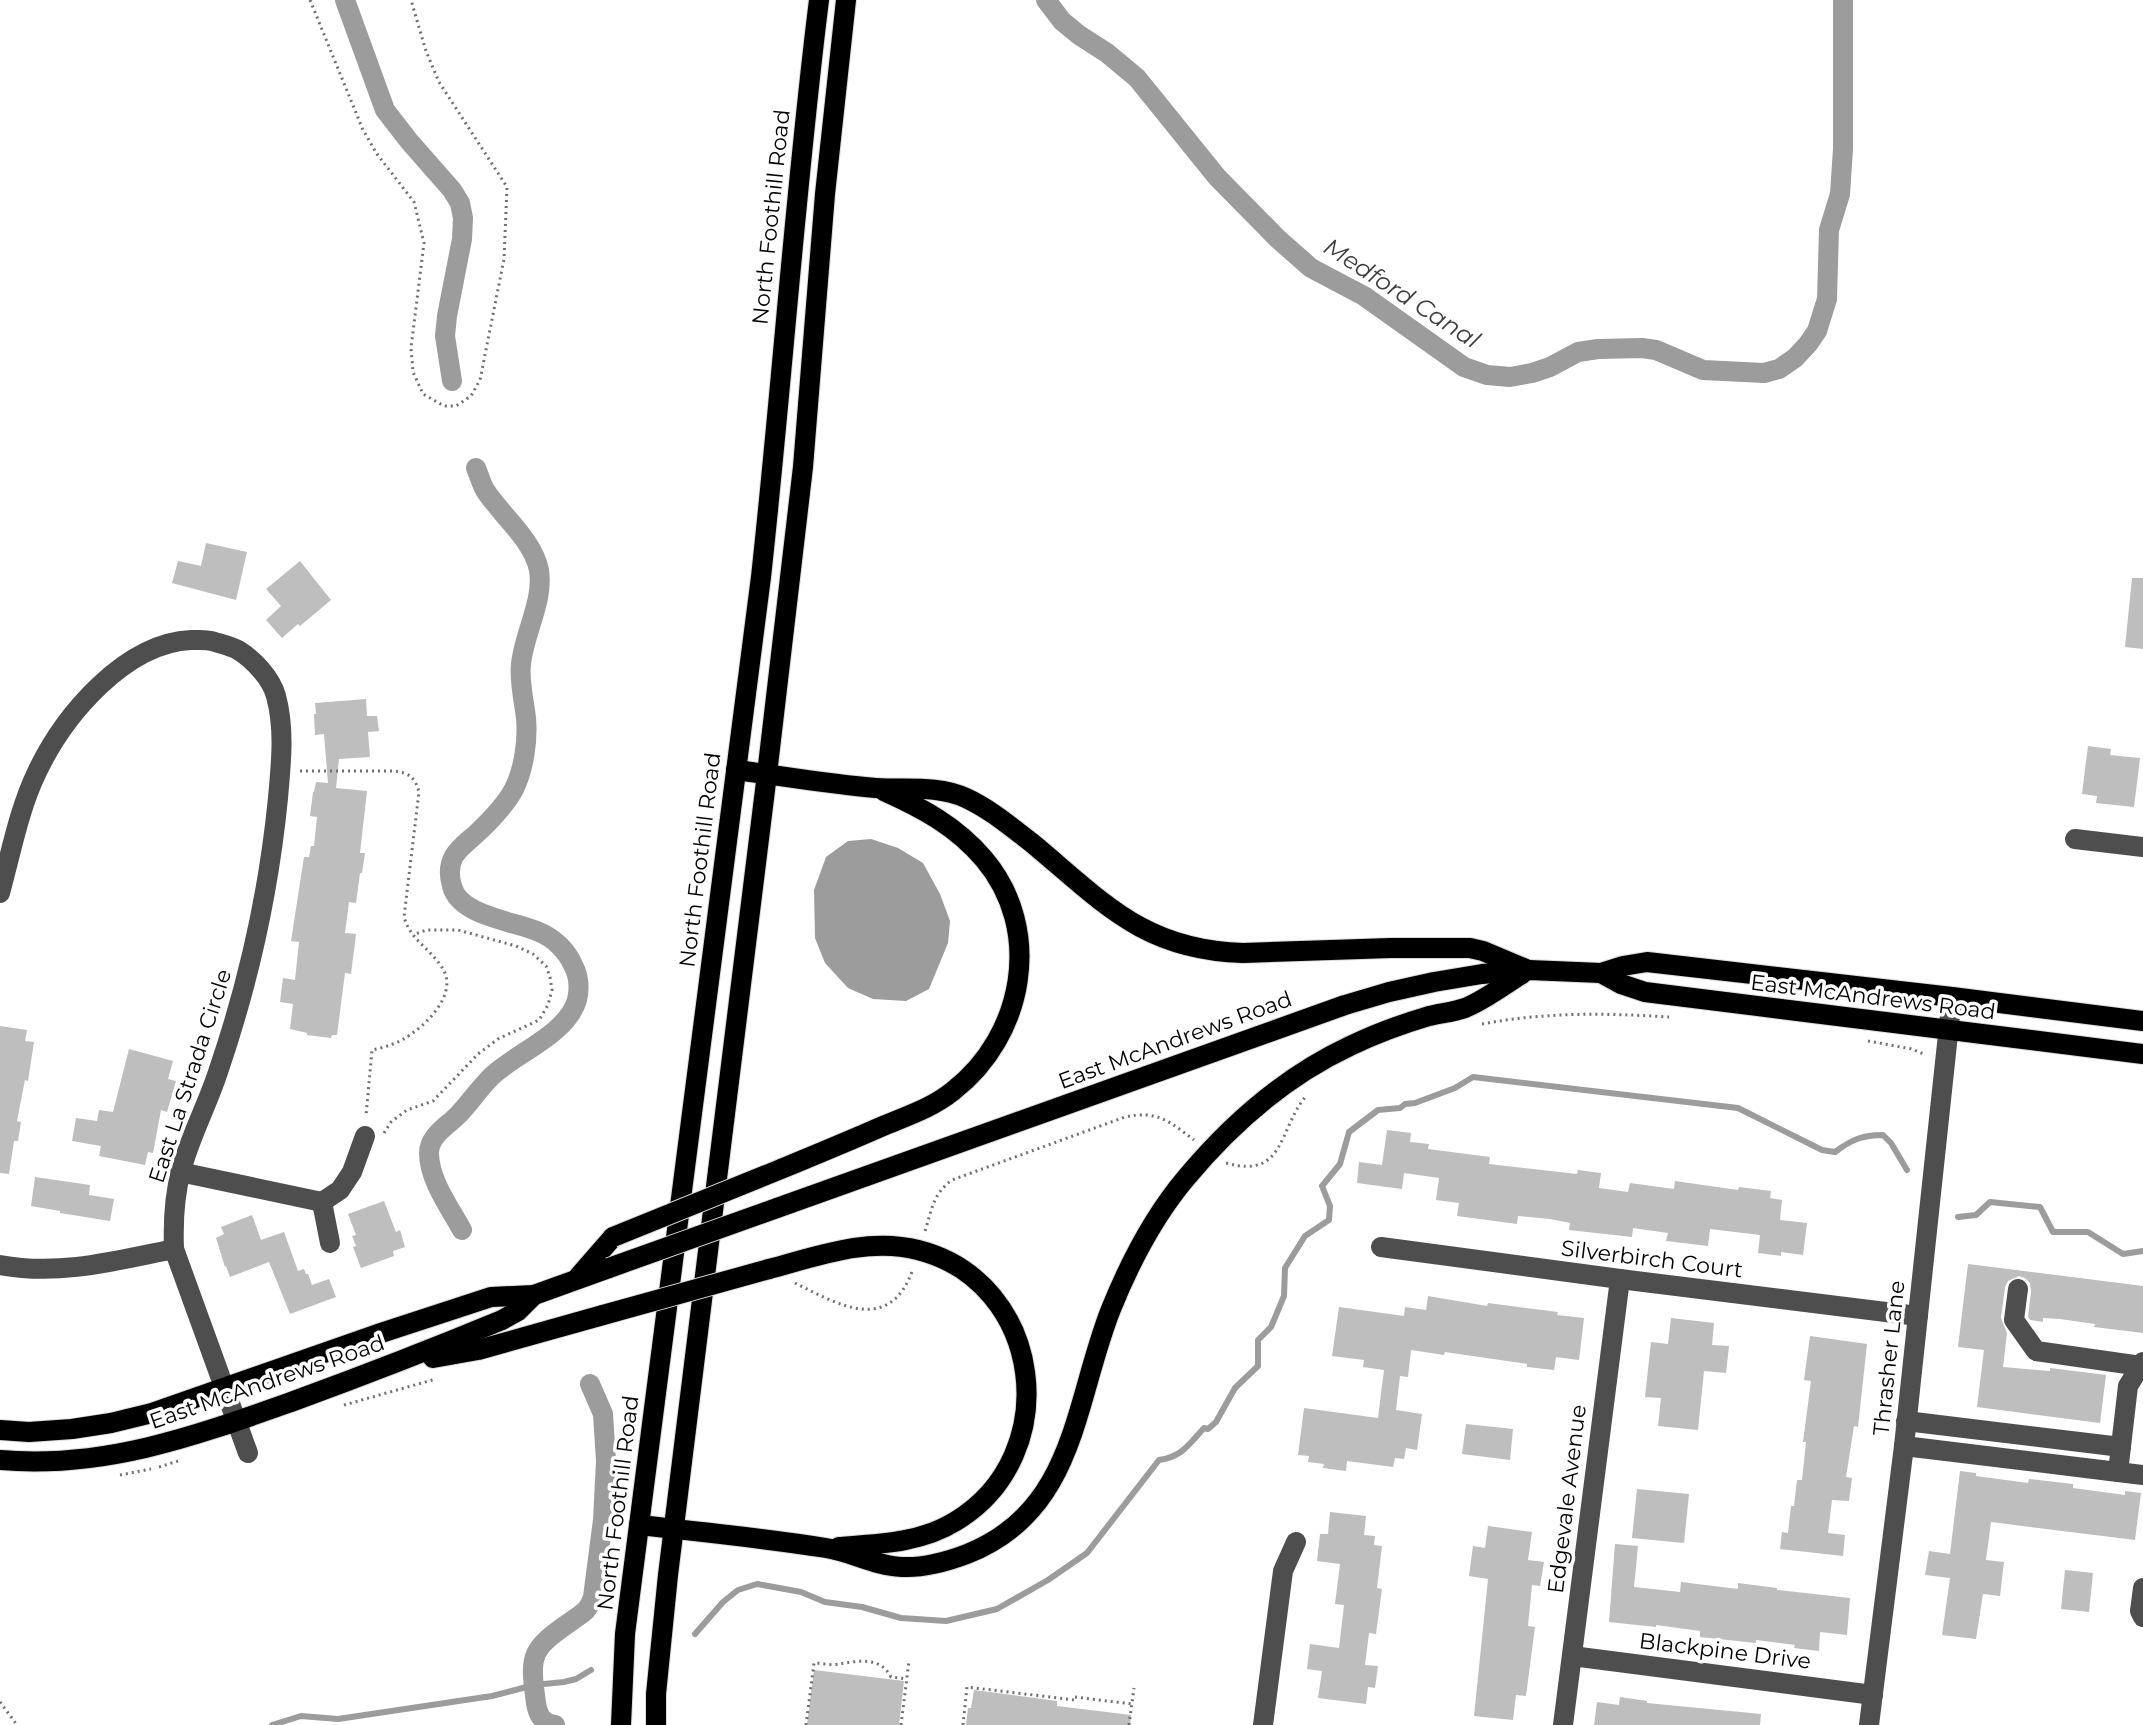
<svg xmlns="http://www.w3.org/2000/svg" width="2143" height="1725" font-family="Montserrat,sans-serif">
<rect width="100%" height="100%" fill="#fff"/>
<path fill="#9c9c9c" d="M 871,839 L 898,848 L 923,863 L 940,894 L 950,921 L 948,943 L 929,989 L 906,1001 L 873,999 L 848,988 L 825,963 L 815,938 L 814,890 L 826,857 L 848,841 Z"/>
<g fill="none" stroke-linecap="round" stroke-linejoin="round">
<g stroke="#9c9c9c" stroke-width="6">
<path d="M 1958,1217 L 1976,1215 L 1990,1202 L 2040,1207 L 2053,1232 L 2088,1232 L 2123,1254 L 2143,1251"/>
<path d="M 695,1634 L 723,1602 L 738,1590 L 757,1584 L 801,1592 L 825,1602 L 862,1607 L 901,1618 L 946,1621 L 997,1609 L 1048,1580 L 1087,1553 L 1159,1460 C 1182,1457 1189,1444 1204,1428 L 1208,1429 L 1216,1422 L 1235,1388 L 1258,1366 L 1258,1340 L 1271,1327 L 1284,1296 L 1285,1268 L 1305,1236 L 1329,1220 L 1330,1206 L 1322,1186 L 1340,1164 L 1349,1132 L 1378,1110 L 1400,1108 L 1405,1104 L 1415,1103 L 1455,1088 L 1473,1077 L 1738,1108 L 1822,1150 L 1835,1152 C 1851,1140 1862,1135 1883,1135 L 1891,1143 L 1907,1170"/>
<path d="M 272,1725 L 301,1716 L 338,1719 L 492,1696 L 534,1685 L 564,1682 L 576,1679 L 591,1670"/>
</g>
<g stroke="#9c9c9c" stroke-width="20">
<path d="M 345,0 L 385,110 L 409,141 L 452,190 L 460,203 L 463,218 L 462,239 L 447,316 L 445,336 L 452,381"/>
<path d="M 1046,0 L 1062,21 L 1079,35 L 1107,53 L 1137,78 L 1217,177 L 1278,239 L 1311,268 L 1364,296 L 1464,367 L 1487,375 L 1510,377 L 1532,373 L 1550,367 L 1578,352 L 1598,349 L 1642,348 L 1656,350 L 1703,370 L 1764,373 L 1779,369 L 1795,358 L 1808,344 L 1817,331 L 1827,299 L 1829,230 L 1840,194 L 1843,149 L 1843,0"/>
<path d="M 462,1230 C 450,1208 429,1180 429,1153 C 429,1136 446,1127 457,1116 C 470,1103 480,1087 493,1075 C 518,1052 567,1034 577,1000 C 580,987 579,976 573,965 C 567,951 554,938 539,932 C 514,921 459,916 452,886 C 449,876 449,865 454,856 C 459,848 468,841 475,835 C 489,822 505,806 514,789 C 524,769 528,740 526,718 C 524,700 519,682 521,664 C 524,633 544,601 539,570 C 533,540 501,515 485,490 C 481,483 479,475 476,468"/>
<path d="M 555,1725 C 542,1723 538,1715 536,1703 C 529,1653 531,1649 573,1620 C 584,1612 588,1611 593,1597 L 603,1520 L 606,1461 L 603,1414 L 590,1384"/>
</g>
</g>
<g fill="#bebebe">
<path d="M 206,543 L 247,552 L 236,600 L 172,583 L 178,561 L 201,566 Z"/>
<path d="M 300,561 L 331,600 L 300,626 L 298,624 L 282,638 L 266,620 L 281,606 L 266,589 Z"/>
<path d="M 2132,578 L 2143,578 L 2143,649 L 2125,647 Z"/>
<path d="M 366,699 L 367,716 L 377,716 L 379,731 L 368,732 L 370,757 L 339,759 L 336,788 L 367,791 L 360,853 L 365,853 L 362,873 L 360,873 L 356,903 L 349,902 L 345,933 L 356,934 L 351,974 L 345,973 L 337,1035 L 332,1035 L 331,1038 L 307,1035 L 307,1033 L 290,1029 L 293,1004 L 280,1002 L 283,978 L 295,980 L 299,942 L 291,941 L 304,857 L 309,857 L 311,846 L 314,846 L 317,817 L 310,816 L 313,792 L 314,792 L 316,782 L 328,783 L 324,734 L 315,735 L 314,714 L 316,714 L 315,703 Z"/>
<path d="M 2088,746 L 2111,749 L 2110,755 L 2140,758 L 2134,807 L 2096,803 L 2097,796 L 2082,794 Z"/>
<path d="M 0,1026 L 27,1030 L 25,1041 L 34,1042 L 28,1081 L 25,1080 L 17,1121 L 21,1122 L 18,1141 L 14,1141 L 9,1174 L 0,1173 Z"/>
<path d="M 129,1049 L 173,1061 L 168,1079 L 176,1081 L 167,1112 L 161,1110 L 153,1153 L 148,1152 L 145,1165 L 99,1156 L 101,1146 L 72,1141 L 76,1118 L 97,1121 L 99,1110 L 113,1112 Z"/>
<path d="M 1387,1130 L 1411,1133 L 1410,1142 L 1429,1144 L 1428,1149 L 1490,1157 L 1489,1164 L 1577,1174 L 1578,1170 L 1601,1173 L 1599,1188 L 1628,1192 L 1630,1183 L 1674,1189 L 1675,1181 L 1738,1190 L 1739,1187 L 1771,1191 L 1770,1198 L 1782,1200 L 1780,1220 L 1807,1223 L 1803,1255 L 1781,1252 L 1781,1256 L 1758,1253 L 1760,1235 L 1710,1229 L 1708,1246 L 1666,1241 L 1668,1233 L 1633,1228 L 1632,1237 L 1569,1230 L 1570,1223 L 1550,1219 L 1518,1216 L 1517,1224 L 1457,1216 L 1459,1203 L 1436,1200 L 1439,1178 L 1404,1173 L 1402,1189 L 1357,1183 L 1359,1162 L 1382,1165 Z"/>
<path d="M 35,1177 L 90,1185 L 89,1195 L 114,1199 L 110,1221 L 60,1213 L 60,1211 L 31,1206 Z"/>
<path d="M 384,1201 L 396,1232 L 400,1230 L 405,1247 L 393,1251 L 394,1256 L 361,1268 L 353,1247 L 356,1246 L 352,1236 L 356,1235 L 348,1214 Z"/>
<path d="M 252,1215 L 261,1240 L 284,1232 L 298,1271 L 304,1269 L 306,1274 L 308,1274 L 312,1285 L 329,1279 L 336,1297 L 290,1314 L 269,1262 L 230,1277 L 226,1266 L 225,1267 L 216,1238 L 224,1234 L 221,1227 Z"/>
<path d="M 1968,1264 L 2143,1286 L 2143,1333 L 2094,1327 L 2095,1324 L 2060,1319 L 2043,1318 L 2043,1322 L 2030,1320 L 2028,1317 L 2031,1291 L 2030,1283 L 2025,1278 L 2019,1276 L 2008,1281 L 2005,1287 L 2001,1318 L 2007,1333 L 2003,1367 L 2050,1371 L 2050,1368 L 2106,1375 L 2100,1423 L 1977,1407 L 1984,1350 L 1958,1347 Z"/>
<path d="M 1428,1296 L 1487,1306 L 1488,1303 L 1558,1312 L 1557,1315 L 1584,1318 L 1579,1360 L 1556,1357 L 1554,1370 L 1527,1367 L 1527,1364 L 1445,1352 L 1444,1355 L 1411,1350 L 1408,1377 L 1400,1376 L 1396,1410 L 1422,1414 L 1417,1450 L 1406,1448 L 1404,1459 L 1395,1458 L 1393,1467 L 1347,1461 L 1346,1471 L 1323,1468 L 1324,1464 L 1308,1462 L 1309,1456 L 1298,1455 L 1304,1408 L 1378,1418 L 1384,1370 L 1363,1367 L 1364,1360 L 1332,1356 L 1339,1307 L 1404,1316 L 1405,1307 L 1426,1310 Z"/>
<path d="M 1671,1318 L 1714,1323 L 1712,1345 L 1729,1346 L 1726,1373 L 1704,1371 L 1698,1430 L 1658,1426 L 1661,1398 L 1645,1397 L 1651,1342 L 1668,1344 Z"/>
<path d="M 1810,1336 L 1867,1344 L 1858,1427 L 1854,1426 L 1846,1477 L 1852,1478 L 1849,1501 L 1832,1500 L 1828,1533 L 1845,1535 L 1843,1556 L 1780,1549 L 1782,1532 L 1788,1533 L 1791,1506 L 1794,1506 L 1797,1480 L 1802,1480 L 1806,1442 L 1803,1442 L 1811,1381 L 1804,1380 Z"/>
<path d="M 1466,1424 L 1513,1429 L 1510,1460 L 1462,1454 Z"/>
<path d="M 1960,1471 L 1976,1473 L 1976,1476 L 1991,1478 L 2028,1483 L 2029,1479 L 2073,1484 L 2073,1488 L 2125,1495 L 2125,1491 L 2141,1493 L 2135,1540 L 1991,1522 L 1986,1560 L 2004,1562 L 2000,1596 L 1983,1594 L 1976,1639 L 1942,1635 L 1950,1578 L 1925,1575 L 1929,1551 L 1950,1554 Z"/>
<path d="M 1637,1489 L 1689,1494 L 1684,1543 L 1632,1538 Z"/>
<path d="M 1330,1512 L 1366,1516 L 1364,1535 L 1375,1536 L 1374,1545 L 1382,1546 L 1377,1588 L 1382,1589 L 1376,1634 L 1369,1633 L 1365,1665 L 1378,1666 L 1375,1688 L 1368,1687 L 1366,1704 L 1318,1698 L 1322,1671 L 1307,1669 L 1310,1644 L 1339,1648 L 1344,1605 L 1335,1604 L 1340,1564 L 1317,1561 L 1320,1534 L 1328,1534 Z"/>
<path d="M 1488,1526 L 1532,1532 L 1528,1560 L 1544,1562 L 1540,1586 L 1532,1585 L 1528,1626 L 1535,1627 L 1526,1696 L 1516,1695 L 1513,1720 L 1474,1716 L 1488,1579 L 1469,1576 L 1473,1546 L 1485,1548 Z"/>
<path d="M 1615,1544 L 1638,1546 L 1634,1587 L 1680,1592 L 1681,1582 L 1738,1589 L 1738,1583 L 1777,1588 L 1777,1590 L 1850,1598 L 1847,1635 L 1820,1632 L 1819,1651 L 1794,1648 L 1795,1645 L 1756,1640 L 1756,1643 L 1700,1637 L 1700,1631 L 1656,1625 L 1656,1627 L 1609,1622 Z"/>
<path d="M 2065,1570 L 2093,1573 L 2089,1612 L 2061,1609 Z"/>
<path d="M 814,1670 L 904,1681 L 899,1725 L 807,1725 Z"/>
<path d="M 974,1690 L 1057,1701 L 1057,1706 L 1131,1715 L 1130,1725 L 966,1725 L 968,1708 L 971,1708 Z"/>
<path d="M 1620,1697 L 1647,1701 L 1647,1703 L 1761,1714 L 1760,1725 L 1594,1725 L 1597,1702 L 1619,1705 Z"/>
</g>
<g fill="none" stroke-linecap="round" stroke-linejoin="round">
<defs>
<g id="major">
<path d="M 736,770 C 782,776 829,784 876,788 C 906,790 937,785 966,798 C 990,809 1011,827 1032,843 C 1103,902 1143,950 1243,953 L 1391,948 L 1470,948 L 1483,951 L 1526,969"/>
<path d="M 1601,973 L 1621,984 L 1645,992 L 2143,1054"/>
<path d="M 781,1169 C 815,1155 849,1141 883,1126 C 907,1116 932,1108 953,1091 C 1024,1036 1044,930 984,859 C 956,826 922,808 884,791"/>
<path d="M 777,1208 L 1345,1005 L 1389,992 L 1434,982 L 1482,974 L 1529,970 L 1601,973 L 1623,966 L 1647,962 L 1952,997 L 2143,1021"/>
<path d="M 769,1269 C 818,1256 868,1237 918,1250 C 1044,1282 1065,1455 956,1521 C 921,1543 879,1544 839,1547"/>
<path d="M 579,1276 L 613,1237"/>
<path d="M 433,1358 L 478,1350 L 603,1315"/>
<path d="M 0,1430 L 29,1432 L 72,1429 L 111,1423 L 152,1413 L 381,1333 L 491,1297 L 534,1295 L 609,1268"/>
<path d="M 0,1460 C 104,1469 195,1436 291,1402 C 362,1376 432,1349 502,1320 L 518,1311 L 534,1295"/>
<path d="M 639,1525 C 701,1532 764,1538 826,1548 C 852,1552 875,1566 902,1567 C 924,1568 946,1562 967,1554 C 1076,1511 1074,1402 1111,1309 C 1130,1262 1154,1216 1186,1178 C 1231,1124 1286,1076 1350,1046 C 1375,1034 1402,1024 1429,1016 C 1441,1013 1454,1012 1465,1008 C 1485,1000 1504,985 1522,974"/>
<path d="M 621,1725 L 625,1634 L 761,577 C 782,385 795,192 819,0"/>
<path d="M 656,1725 L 656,1694 L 668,1575 L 767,774 L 803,467 L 825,194 L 846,0"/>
</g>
</defs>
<use href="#major" stroke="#dbdbdb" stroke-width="22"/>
<g stroke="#707070" stroke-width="3" stroke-dasharray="2 4" stroke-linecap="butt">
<path d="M 310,0 L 363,130 L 377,154 L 414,202 L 424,243 L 411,348 L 413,372 L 423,394 L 444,406 L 456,406 L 471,396 L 480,380 L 504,259 L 507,187 L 439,82 L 426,51 L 411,0"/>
<path d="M 300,771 L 394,771 C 409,773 415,777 419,792 L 404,917 C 410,939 429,948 441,966 C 461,993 425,1027 402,1040 C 392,1045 382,1048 372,1050 L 366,1116"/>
<path d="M 1482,1024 C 1546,1012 1605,1013 1669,1017"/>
<path d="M 1868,1041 L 1912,1049 L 1926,1055"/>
<path d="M 384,1133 L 391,1122 L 407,1110 L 433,1101 L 478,1054 L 498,1039 L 539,1020 L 548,1005 L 552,990 L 550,977 L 546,966 L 533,954 L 516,946 L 458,930 L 426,930 L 413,935"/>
<path d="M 1226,1163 C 1286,1180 1278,1128 1307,1095"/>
<path d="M 925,1231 C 932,1209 933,1194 952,1180 L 1125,1117 C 1157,1110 1169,1121 1194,1140"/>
<path d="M 795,1283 C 839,1305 890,1335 913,1269"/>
<path d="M 344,1405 L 436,1379"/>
<path d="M 159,1467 L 178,1461"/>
<path d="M 120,1475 L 151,1469"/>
<path d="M 0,1702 L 17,1725"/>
<path d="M 806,1725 L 814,1663 C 822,1663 831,1666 839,1664 C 858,1661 880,1656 891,1677 L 907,1679"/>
<path d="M 901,1725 L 909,1661"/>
<path d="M 963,1725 L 967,1687 L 1075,1700 L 1075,1697 L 1132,1704"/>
<path d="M 1129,1725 L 1134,1688"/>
</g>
<g stroke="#4e4e4e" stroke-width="20">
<path d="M 2075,839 L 2143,847"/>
<path d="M 0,893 C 11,853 19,809 37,772 C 64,715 125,643 191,640 C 200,640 207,639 215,642 C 222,644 231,646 238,650 C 253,659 271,678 276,696 C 285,729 281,764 278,798 C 269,890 249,981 219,1069 C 208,1104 190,1136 181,1171 C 174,1197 173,1223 174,1249 L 248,1453"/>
<path d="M 180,1172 L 322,1202"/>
<path d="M 330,1243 L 322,1202 L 340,1190 L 352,1172 L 365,1136"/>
<path d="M 1381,1247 L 1620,1279 L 1918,1316"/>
<path d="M 0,1265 C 60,1276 115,1261 174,1249"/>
<path d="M 2018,1289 L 2014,1320 L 2036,1351 L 2141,1366"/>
<path d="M 2143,1362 L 2128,1386 L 2118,1472 L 2143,1475"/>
<path d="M 1906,1421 L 2121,1447"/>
<path d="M 1904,1446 L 2118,1472"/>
<path d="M 2143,1588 L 2140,1611 L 2143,1617"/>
<path d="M 1572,1656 L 1873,1695"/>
<path d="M 1263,1725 L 1283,1571 L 1296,1542"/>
<path d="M 1563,1725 L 1620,1279"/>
<path d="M 1869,1725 L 1904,1446 L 1952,997"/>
</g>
<use href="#major" stroke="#000" stroke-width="20"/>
<defs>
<g id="major-bridge">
<path d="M 613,1237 L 781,1169"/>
<path d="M 609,1268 L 777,1208"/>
<path d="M 603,1315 L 769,1269"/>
</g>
</defs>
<use href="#major-bridge" stroke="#dbdbdb" stroke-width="22" stroke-linecap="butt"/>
<use href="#major-bridge" stroke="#000" stroke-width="20"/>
</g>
<g text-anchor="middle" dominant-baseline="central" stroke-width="7" stroke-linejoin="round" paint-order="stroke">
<g font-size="22" fill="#000" stroke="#fff">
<text transform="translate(771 217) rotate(-84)">North Foothill Road</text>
<text transform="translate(700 860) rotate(-83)">North Foothill Road</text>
<text transform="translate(1873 997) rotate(7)">East McAndrews Road</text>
<text transform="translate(1175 1040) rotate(-20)">East McAndrews Road</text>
<text transform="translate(190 1076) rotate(-72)">East La Strada Circle</text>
<text transform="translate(1652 1259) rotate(7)">Silverbirch Court</text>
<text transform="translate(1889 1358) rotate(-84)">Thrasher Lane</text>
<text transform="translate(267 1382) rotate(-19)">East McAndrews Road</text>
<text transform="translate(1567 1499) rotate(-83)">Edgevale Avenue</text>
<text transform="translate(618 1503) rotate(-83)">North Foothill Road</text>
<text transform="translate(1725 1651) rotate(7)">Blackpine Drive</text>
</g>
<g font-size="24" font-style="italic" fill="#3d3d3d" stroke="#fff">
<text transform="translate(1402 293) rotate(33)">Medford Canal</text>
</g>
</g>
</svg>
